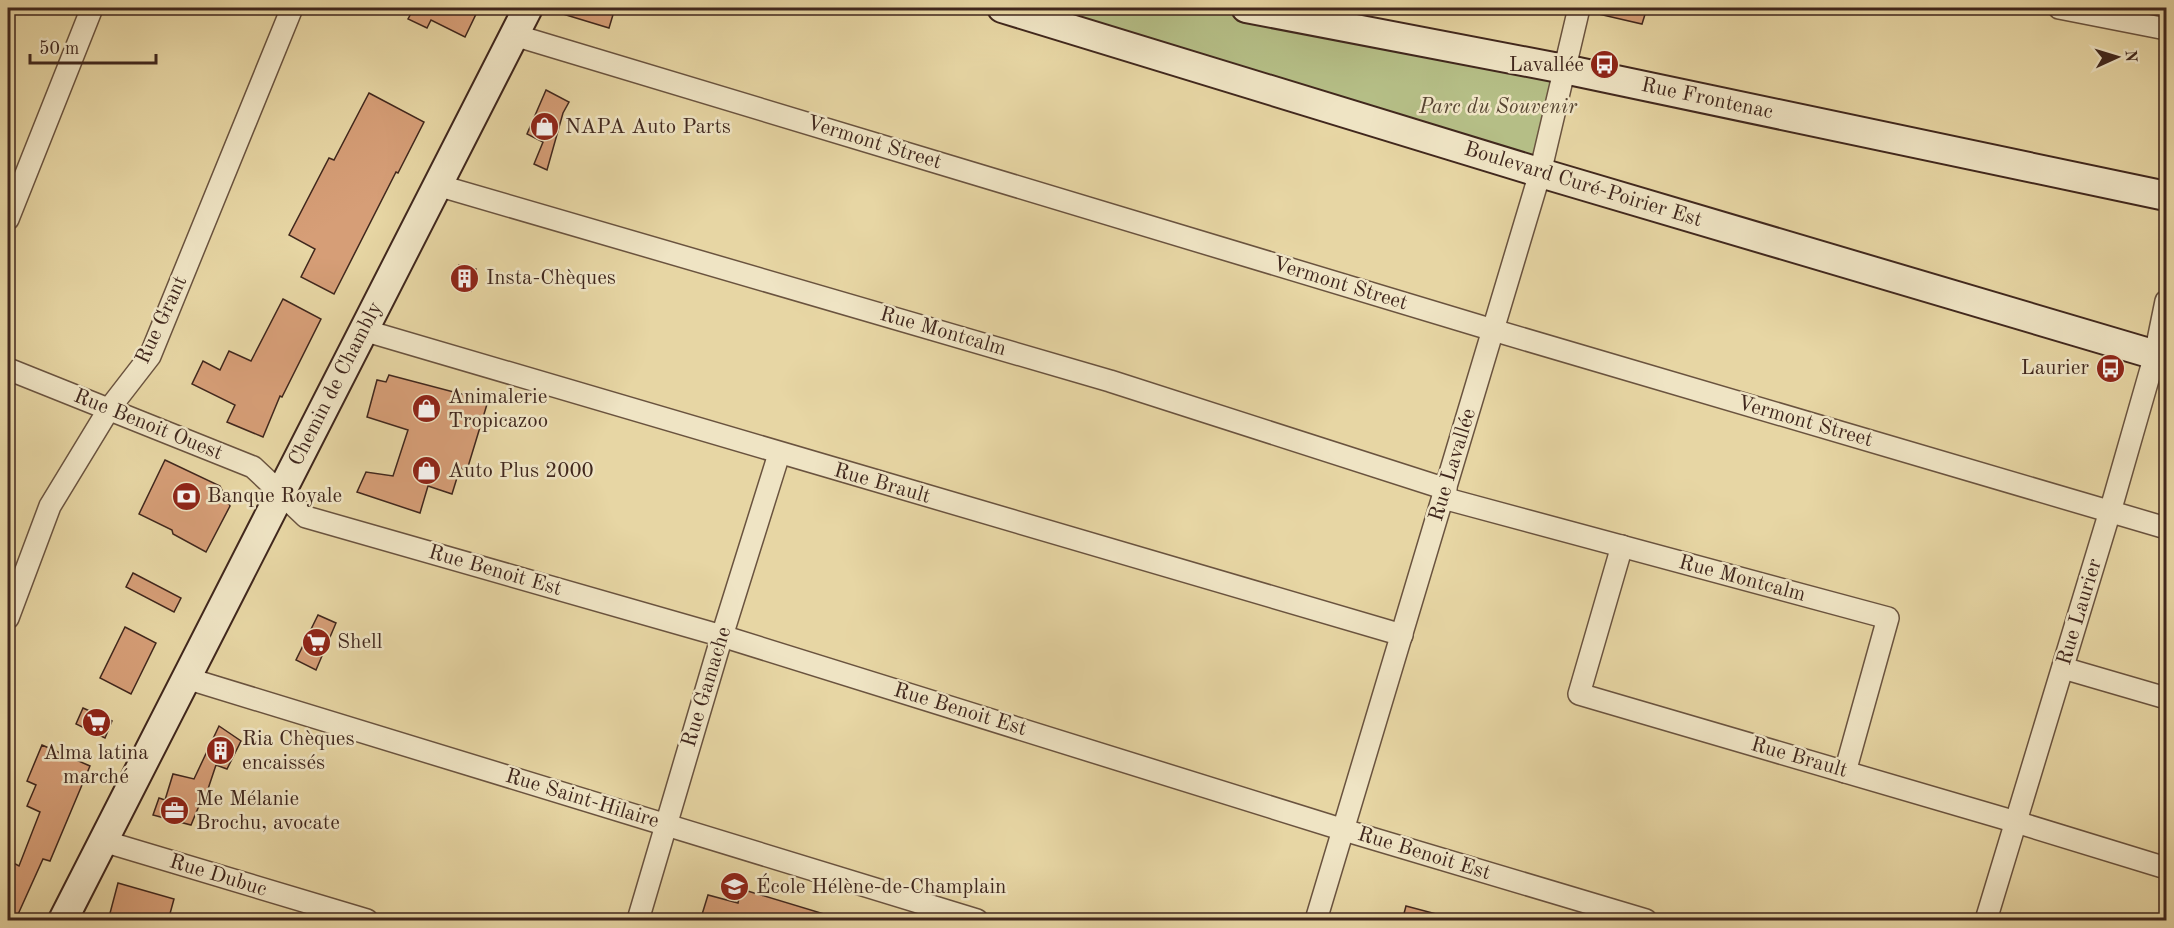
<svg xmlns="http://www.w3.org/2000/svg" width="2174" height="928" font-family="'Old Standard TT',serif">
<rect width="100%" height="100%" fill="#e7d6a4"/>
<filter id="stains"><feTurbulence type="fractalNoise" baseFrequency=".00333" numOctaves="4"/><feColorMatrix values="0 0 0 0 .2 0 0 0 0 .09 0 0 0 0 .02 0 0 0 .5 -.17"/></filter>
<radialGradient id="worn" r=".72"><stop offset=".6" stop-color="#630" stop-opacity="0"/><stop offset="1" stop-color="#630" stop-opacity=".3"/></radialGradient>
<path fill="#b5be86" stroke="#7a7252" stroke-width="1.5" d="M 1002,8 L 1246,8 L 1564,69 L 1540,173 Z"/>
<g fill="#d69e77" stroke="#40271d" stroke-width="1.5">
<path d="M 407,8 L 468,8 L 477,12 L 465,37 L 431,20 L 427,28 L 408,19 L 413,10 Z"/>
<path d="M 554,8 L 615,8 L 609,28 L 553,11 Z"/>
<path d="M 1595,8 L 1647,8 L 1642,24 L 1594,13 Z"/>
<path d="M 546,90 L 569,102 L 563,113 L 547,170 L 534,164 L 543,142 L 527,134 Z"/>
<path d="M 369,93 L 424,122 L 398,173 L 396,172 L 334,294 L 301,277 L 315,249 L 289,235 L 329,158 L 334,160 Z"/>
<path d="M 459,265 L 476,269 L 471,291 L 454,287 Z"/>
<path d="M 283,299 L 321,319 L 282,397 L 280,396 L 263,437 L 227,422 L 235,405 L 192,384 L 203,361 L 220,370 L 229,351 L 251,361 Z"/>
<path d="M 389,375 L 488,401 L 467,470 L 460,468 L 452,494 L 428,486 L 420,513 L 357,492 L 366,472 L 393,476 L 408,430 L 367,417 L 377,380 L 386,382 Z"/>
<path d="M 165,460 L 220,486 L 230,506 L 206,552 L 173,534 L 172,530 L 139,514 Z"/>
<path d="M 133,573 L 181,598 L 174,612 L 126,587 Z"/>
<path d="M 318,615 L 336,623 L 316,670 L 296,660 Z"/>
<path d="M 125,627 L 156,643 L 131,694 L 100,678 Z"/>
<path d="M 83,708 L 112,721 L 105,738 L 76,724 Z"/>
<path d="M 219,726 L 241,741 L 227,769 L 216,765 L 204,801 L 201,801 L 191,825 L 153,815 L 159,798 L 165,800 L 173,774 L 194,779 Z"/>
<path d="M 42,745 L 90,766 L 50,861 L 43,859 L 15,921 L 8,921 L 8,860 L 19,866 L 40,812 L 27,806 L 36,785 L 27,781 Z"/>
<path d="M 118,883 L 174,899 L 168,921 L 122,921 L 109,917 Z"/>
<path d="M 741,889 L 834,917 L 833,921 L 700,921 L 708,895 L 738,903 Z"/>
<path d="M 1406,906 L 1444,916 L 1443,921 L 1402,921 Z"/>
</g>
<g fill="none" stroke-linecap="round" stroke-linejoin="round">
<defs>
<g id="minor">
<path d="M 2059,8 L 2166,29"/>
<path d="M 514,35 L 1493,330 L 2166,528"/>
<path d="M 437,185 L 1110,381 L 1446,489"/>
<path d="M 8,219 L 92,8"/>
<path d="M 363,330 L 1402,635"/>
<path d="M 8,369 L 253,467 L 306,517 L 722,636 L 1344,830 L 1646,920"/>
<path d="M 1443,498 L 1888,618 L 1845,772"/>
<path d="M 1622,546 L 1579,694 L 2016,822 L 2166,868"/>
<path d="M 8,618 L 50,506 L 109,409 L 150,356 L 292,8"/>
<path d="M 2063,668 L 2166,698"/>
<path d="M 186,678 L 977,920"/>
<path d="M 103,841 L 367,920"/>
<path d="M 638,920 L 722,636 L 779,454"/>
<path d="M 1316,920 L 1540,173 L 1579,8"/>
<path d="M 1986,920 L 2114,498 L 2155,355 L 2166,301"/>
</g>
<g id="secondary">
<path d="M 1002,8 L 1551,176 L 2166,358"/>
<path d="M 1246,8 L 1564,69 L 2166,196"/>
<path d="M 63,920 L 528,8"/>
</g>
</defs>
<use href="#minor" stroke="#6a533f" stroke-width="24"/>
<use href="#secondary" stroke="#40271d" stroke-width="32"/>
<use href="#minor" stroke="#efe4c4" stroke-width="21"/>
<use href="#secondary" stroke="#efe4c4" stroke-width="28"/>
</g>
<defs>
<symbol id="bus-disc" viewBox="-11 -11 22 22"><circle r="9.5" fill="#8f2418" stroke="#efe4c4"/><path d="M-5-6H5V4H4V6H2V4H-2V6H-4V4H-5ZM-3.5-4V0h7V-4ZM-3.5 1.2v1.5H-2V1.2ZM2 1.2v1.5H3.5V1.2Z" fill="#fff"/></symbol>
<symbol id="shop-disc" viewBox="-11 -11 22 22"><circle r="9.5" fill="#8f2418" stroke="#efe4c4"/><path d="M-5-2.5h2.3a2.7 3.5 0 0 1 5.4 0H5L5.5 6h-11ZM-1.5-2.5h3a1.5 2.3 0 0 0-3 0Z" fill="#fff"/></symbol>
<symbol id="building-disc" viewBox="-11 -11 22 22"><circle r="9.5" fill="#8f2418" stroke="#efe4c4"/><path d="M-4-6H4V6H1V3H-1V6H-4ZM-2.5-4.3h1.7v1.8h-1.7ZM.8-4.3h1.7v1.8H.8ZM-2.5-1h1.7V.8h-1.7ZM.8-1h1.7V.8H.8Z" fill="#fff"/></symbol>
<symbol id="bank-disc" viewBox="-11 -11 22 22"><circle r="9.5" fill="#8f2418" stroke="#efe4c4"/><path d="M-6-4H6V4H-6ZM0-2.3a2.3 2.3 0 1 0 0 4.6a2.3 2.3 0 1 0 0-4.6Z" fill="#fff"/></symbol>
<symbol id="supermarket-disc" viewBox="-11 -11 22 22"><circle r="9.5" fill="#8f2418" stroke="#efe4c4"/><path d="M-6-5.5h2.5l.6 2H6L4.5 2H-2.5L-4.4-4H-6ZM-1.5 3.2a1.3 1.3 0 1 0 .1 0ZM3 3.2a1.3 1.3 0 1 0 .1 0Z" fill="#fff"/></symbol>
<symbol id="office-disc" viewBox="-11 -11 22 22"><circle r="9.5" fill="#8f2418" stroke="#efe4c4"/><path d="M-6-3h4V-5.5h4V-3h4V5H-6ZM-1-4.5V-3h2v-1.5ZM-6 0V1H6V0Z" fill="#fff"/></symbol>
<symbol id="school-disc" viewBox="-11 -11 22 22"><circle r="9.5" fill="#8f2418" stroke="#efe4c4"/><path d="M0-5L7-2L0 1L-7-2ZM-4 1L0 2.5L4 1V4Q0 6-4 4Z" fill="#fff"/></symbol>
</defs>
<g fill-rule="evenodd">
<use href="#bus-disc" x="1588" y="48" width="33" height="33"/>
<use href="#shop-disc" x="528" y="110" width="33" height="33"/>
<use href="#building-disc" x="448" y="262" width="33" height="33"/>
<use href="#bus-disc" x="2094" y="352" width="33" height="33"/>
<use href="#shop-disc" x="410" y="392" width="33" height="33"/>
<use href="#shop-disc" x="410" y="454" width="33" height="33"/>
<use href="#bank-disc" x="170" y="480" width="33" height="33"/>
<use href="#supermarket-disc" x="300" y="626" width="33" height="33"/>
<use href="#supermarket-disc" x="80" y="706" width="33" height="33"/>
<use href="#building-disc" x="204" y="734" width="33" height="33"/>
<use href="#office-disc" x="158" y="794" width="33" height="33"/>
<use href="#school-disc" x="718" y="870" width="33" height="33"/>
</g>
<g text-anchor="middle" dominant-baseline="central" stroke-width="5" stroke-linejoin="round" paint-order="stroke">
<g font-size="21" fill="#40271d" stroke="#efe4c4" text-anchor="start">
<text x="1584" y="65" text-anchor="end">Lavallée</text>
<text x="565" y="127">NAPA Auto Parts</text>
<text x="486" y="278">Insta-Chèques</text>
<text x="2089" y="368" text-anchor="end">Laurier</text>
<text x="448" y="397">Animalerie<tspan x="448" dy="24">Tropicazoo</tspan></text>
<text x="448" y="471">Auto Plus 2000</text>
<text x="207" y="496">Banque Royale</text>
<text x="337" y="642">Shell</text>
<text x="242" y="739">Ria Chèques<tspan x="242" dy="24">encaissés</tspan></text>
<text x="96" y="753" text-anchor="middle">Alma latina<tspan x="96" dy="24">marché</tspan></text>
<text x="196" y="799">Me Mélanie<tspan x="196" dy="24">Brochu, avocate</tspan></text>
<text x="756" y="887">École Hélène-de-Champlain</text>
</g>
<g font-size="21" fill="#40271d" stroke="#efe4c4">
<text transform="translate(1707 99) rotate(12)">Rue Frontenac</text>
<text transform="translate(874 143) rotate(17)">Vermont Street</text>
<text transform="translate(1583 185) rotate(17)">Boulevard Curé-Poirier Est</text>
<text transform="translate(1340 284) rotate(17)">Vermont Street</text>
<text transform="translate(162 320) rotate(-65)">Rue Grant</text>
<text transform="translate(943 332) rotate(16)">Rue Montcalm</text>
<text transform="translate(336 384) rotate(-63)">Chemin de Chambly</text>
<text transform="translate(1805 422) rotate(16)">Vermont Street</text>
<text transform="translate(148 425) rotate(22)">Rue Benoit Ouest</text>
<text transform="translate(1453 465) rotate(-73)">Rue Lavallée</text>
<text transform="translate(882 484) rotate(16)">Rue Brault</text>
<text transform="translate(495 571) rotate(16)">Rue Benoit Est</text>
<text transform="translate(1742 579) rotate(15)">Rue Montcalm</text>
<text transform="translate(2080 612) rotate(-73)">Rue Laurier</text>
<text transform="translate(707 687) rotate(-73)">Rue Gamache</text>
<text transform="translate(960 710) rotate(17)">Rue Benoit Est</text>
<text transform="translate(1799 758) rotate(16)">Rue Brault</text>
<text transform="translate(582 799) rotate(17)">Rue Saint-Hilaire</text>
<text transform="translate(1424 854) rotate(17)">Rue Benoit Est</text>
<text transform="translate(218 876) rotate(17)">Rue Dubuc</text>
</g>
<g font-size="21" font-style="italic" fill="#574532" stroke="#efe4c4">
<text x="1498" y="107">Parc du Souvenir</text>
</g>
</g>
<rect width="2174" height="928" fill="none" stroke="#e7d6a4" stroke-width="30"/>
<rect x="9" y="9" width="2156" height="910" fill="none" stroke="#40271d" stroke-width="3"/>
<rect x="15" y="15" width="2144" height="898" fill="none" stroke="#40271d" stroke-width="1.5"/>
<g transform="translate(2117 57) rotate(86)" stroke="#efe4c4" stroke-width="4.5" paint-order="stroke">
<path d="M0-4.5L10 22L0 15L-10 22Z" fill="#40271d"/>
<text y="-9" font-size="16" font-weight="bold" text-anchor="middle" fill="#40271d">N</text>
</g>
<path d="M30 54v9h126v-9" fill="none" stroke="#40271d" stroke-width="3"/>
<text x="39" y="54" font-size="18" fill="#40271d" stroke="#efe4c4" stroke-width="4.5" paint-order="stroke">50 m</text>
<rect width="100%" height="100%" filter="url(#stains)"/>
<rect width="100%" height="100%" fill="url(#worn)"/>
</svg>
